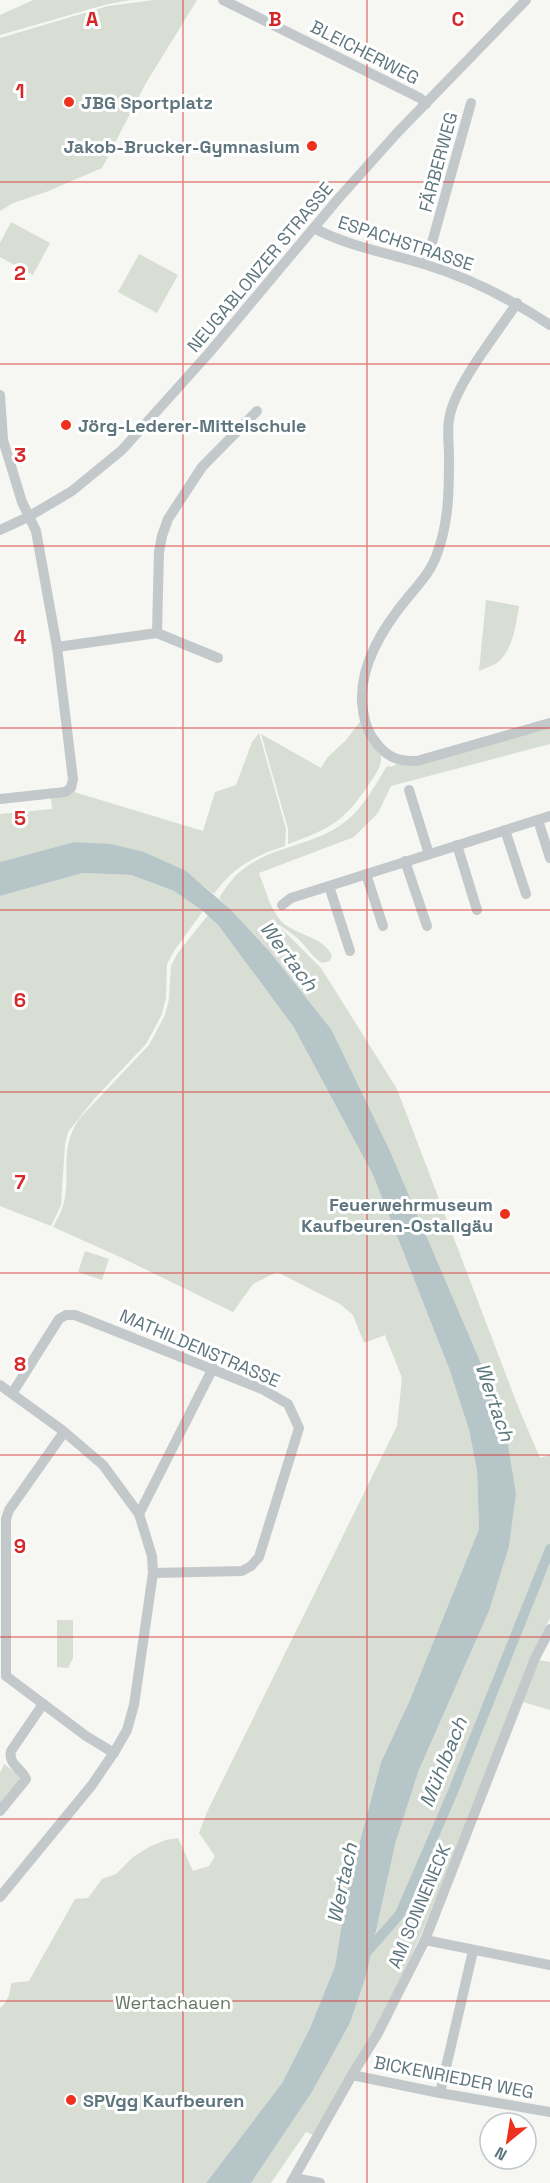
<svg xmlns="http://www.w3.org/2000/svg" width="550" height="2183" font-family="'Space Grotesk',sans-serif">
<rect width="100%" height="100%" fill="#f6f6f2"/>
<g fill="#d8ded3">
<path d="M 33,0 L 131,0 L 108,4 L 0,35 L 0,15 Z"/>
<path d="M 154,0 L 197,0 L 146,83 L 102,168 L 46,192 L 13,203 L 0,211 L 0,38 L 108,6 Z"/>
<path d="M 11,222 L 50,243 L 33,275 L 0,257 L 0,243 Z"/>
<path d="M 139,254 L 178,275 L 157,313 L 118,292 Z"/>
<path d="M 486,600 L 519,606 C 516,625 513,650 497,663 C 492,666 485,668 479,671 Z"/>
<path d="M 362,719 C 367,730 380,745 381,756 C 382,766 377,772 371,781 C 346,820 331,829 288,844 L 288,829 L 261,734 L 321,768 L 327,758 L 346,740 Z"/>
<path d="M 550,728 L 550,744 L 391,786 L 378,813 L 354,837 L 259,873 C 265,888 270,909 281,921 C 296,936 324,936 332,956 L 330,961 L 322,963 C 314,958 310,952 304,945 C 297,936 285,929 276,923 L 321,968 L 397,1089 L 519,1409 L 540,1458 L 550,1455 L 550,1618 L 531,1655 L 465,1830 L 420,1937 L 375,2032 L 313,2135 L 306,2132 L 271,2183 L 251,2183 L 312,2092 L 350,2023 L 366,1976 L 396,1841 L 419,1770 L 489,1611 L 509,1547 L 516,1494 L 331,1029 L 270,952 L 219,898 C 227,886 234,875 246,867 C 276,845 317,845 346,821 C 364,807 375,785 387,766 L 392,767 L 396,764 L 409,766 L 418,765 Z"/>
<path d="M 259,733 L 286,829 L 285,846 C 254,856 233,867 214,894 L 185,871 L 74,842 L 0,862 L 0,814 L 52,809 L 51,797 L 68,796 L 74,792 L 203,831 L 215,792 L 236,785 L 252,742 Z"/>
<path d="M 83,873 L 131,875 L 174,891 L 203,911 L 174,951 L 167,964 L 166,998 L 162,1014 L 146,1044 L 95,1098 L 68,1132 L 65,1144 L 61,1205 L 51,1226 L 0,1206 L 0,896 Z"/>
<path d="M 208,915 L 218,925 L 293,1026 L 373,1175 L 450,1371 L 469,1430 L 477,1471 L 479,1529 L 409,1702 L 381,1762 L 348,1886 L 335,1966 L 310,2028 L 282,2083 L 206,2183 L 0,2183 L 0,2008 C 7,2004 11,1991 11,1983 L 29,1981 L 75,1899 L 88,1898 L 102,1879 L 116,1874 L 133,1857 L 151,1846 L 166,1840 L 178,1838 L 193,1871 L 209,1866 L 215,1856 L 199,1833 L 207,1812 L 397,1426 L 402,1378 L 385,1335 L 364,1343 L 353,1315 L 340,1304 L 277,1272 L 253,1284 L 233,1312 L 120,1257 L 53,1227 C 56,1221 61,1213 63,1206 C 72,1174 58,1151 79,1119 L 149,1045 L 165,1015 L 169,999 L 171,966 L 177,954 Z"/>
<path d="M 85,1251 L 109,1259 L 102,1280 L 78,1272 Z"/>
<path d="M 57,1620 L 73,1620 L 73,1658 L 68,1668 L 57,1667 Z"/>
<path d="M 539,1660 L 550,1662 L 550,1710 L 523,1702 Z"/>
<path d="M 4,1764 L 19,1775 L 19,1780 L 0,1804 L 0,1773 Z"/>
</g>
<path fill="#b6c6c8" d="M 74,842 L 111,844 L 144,852 L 186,871 L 230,909 L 270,952 L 331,1029 L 389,1149 L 503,1415 L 516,1494 L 509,1547 L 489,1611 L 419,1770 L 396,1841 L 366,1976 L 350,2023 L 312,2092 L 251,2183 L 206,2183 L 282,2083 L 310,2028 L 335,1966 L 348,1886 L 381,1762 L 409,1702 L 479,1529 L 477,1471 L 469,1430 L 450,1371 L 373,1175 L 293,1026 L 218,925 L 203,911 L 174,891 L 131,875 L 83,873 L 0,896 L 0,862 Z"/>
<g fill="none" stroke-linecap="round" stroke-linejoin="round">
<path stroke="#b6c6c8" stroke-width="10" d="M 366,1953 L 400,1914 L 452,1794 L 550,1549"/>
<g stroke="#c3c8ca" stroke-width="10">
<path d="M 223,0 L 420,98 L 426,104"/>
<path d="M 314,228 C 349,247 389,253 427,265 C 472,279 511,299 550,325"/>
<path d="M 426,264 L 471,103"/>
<path d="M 517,303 C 498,332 453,387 449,420 C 447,432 449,445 449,457 C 449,489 449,520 438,551 C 432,570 421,582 409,596 C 384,626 360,663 362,702 C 363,714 365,727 372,737 C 384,755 395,762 417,761 L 550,723"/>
<path d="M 0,395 L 3,440 L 22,502 L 36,531 L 57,647 L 73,779 L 71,788 L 65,792 L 0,799"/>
<path d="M 0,530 L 28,517 L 72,491 L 122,450 L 209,353 L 338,199 L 397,133 L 526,0"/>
<path d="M 157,633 L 159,552 L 162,536 L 168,519 L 202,467 L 257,411"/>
<path d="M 57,647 L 157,633 L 218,658"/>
<path d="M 409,790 L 429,854"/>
<path d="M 538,820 L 550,858"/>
<path d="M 505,830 L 526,894"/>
<path d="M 457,845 L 477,910"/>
<path d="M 405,861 L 427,926"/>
<path d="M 366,874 L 383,926"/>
<path d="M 329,886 L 350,951"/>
<path d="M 282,905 L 291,898 L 550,816"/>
<path d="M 0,1385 L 62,1430 L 103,1465 L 139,1514 L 152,1556 L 153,1573 L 134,1705 L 127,1730 L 115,1751 L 92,1785 L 0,1897"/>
<path d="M 13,1392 L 59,1319 L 66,1315 L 75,1315 L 262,1389 L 288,1404 L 299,1428 L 259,1557 L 251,1566 L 242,1571 L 153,1573"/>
<path d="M 139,1514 L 213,1368"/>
<path d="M 6,1676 L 6,1519 L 9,1510 L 64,1432"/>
<path d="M 6,1676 L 86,1736 L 114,1753"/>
<path d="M 0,1811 L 26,1779 C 21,1768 8,1764 11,1751 L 43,1704"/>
<path d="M 425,1940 L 550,1965"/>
<path d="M 352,2075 L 440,2093 L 550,2112"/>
<path d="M 440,2093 L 473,1951"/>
<path d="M 294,2178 L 320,2183"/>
<path d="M 291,2183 L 352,2075 L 378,2033 L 425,1940 L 535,1658 L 550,1629"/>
</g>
</g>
<path fill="none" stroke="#d62828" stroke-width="1.5" stroke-opacity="0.55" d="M 183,0 L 183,2183M 367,0 L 367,2183M 0,182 L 550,182M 0,364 L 550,364M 0,546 L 550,546M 0,728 L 550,728M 0,910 L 550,910M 0,1092 L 550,1092M 0,1273 L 550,1273M 0,1455 L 550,1455M 0,1637 L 550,1637M 0,1819 L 550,1819M 0,2001 L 550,2001"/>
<g fill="#ed311c" stroke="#fff" stroke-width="2">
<circle cx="69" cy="102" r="6"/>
<circle cx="312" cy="146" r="6"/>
<circle cx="66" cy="425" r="6"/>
<circle cx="505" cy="1214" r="6"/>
<circle cx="71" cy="2100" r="6"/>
</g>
<g text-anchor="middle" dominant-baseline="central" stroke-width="6" stroke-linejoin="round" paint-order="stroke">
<g font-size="18" fill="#5f767f" stroke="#fff">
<text transform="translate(365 52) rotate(27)">BLEICHERWEG</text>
<text transform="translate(438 162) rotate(-75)">FÄRBERWEG</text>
<text transform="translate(406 243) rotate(18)">ESPACHSTRASSE</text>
<text transform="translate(260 267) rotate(-50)">NEUGABLONZER STRASSE</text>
<text transform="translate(200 1348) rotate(23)">MATHILDENSTRASSE</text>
<text transform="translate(419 1906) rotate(-67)">AM SONNENECK</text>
<text transform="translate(454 2077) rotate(11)">BICKENRIEDER WEG</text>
</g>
<g font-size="18" font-weight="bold" fill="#5f767f" stroke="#fff" text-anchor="start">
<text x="81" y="102">JBG Sportplatz</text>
<text x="300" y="146" text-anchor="end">Jakob-Brucker-Gymnasium</text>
<text x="78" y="425">Jörg-Lederer-Mittelschule</text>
<text x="493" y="1204" text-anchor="end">Feuerwehrmuseum<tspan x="493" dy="21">Kaufbeuren-Ostallgäu</tspan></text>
<text x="83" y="2100">SPVgg Kaufbeuren</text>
</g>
<g font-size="18" fill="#66775f" stroke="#fff">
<text x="173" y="2002">Wertachauen</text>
</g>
<g font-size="20" font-style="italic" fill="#5a767b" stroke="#fff">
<text transform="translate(289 956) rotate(53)">Wertach</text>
<text transform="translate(495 1402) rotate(71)">Wertach</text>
<text transform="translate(443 1762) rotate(-68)">Mühlbach</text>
<text transform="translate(342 1883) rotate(-78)">Wertach</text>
</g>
</g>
<g font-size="20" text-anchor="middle" font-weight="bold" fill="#d62828" stroke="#fff" stroke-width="6" stroke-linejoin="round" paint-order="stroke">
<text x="92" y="26">A</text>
<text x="275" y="26">B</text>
<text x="458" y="26">C</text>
<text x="20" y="98">1</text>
<text x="20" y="280">2</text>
<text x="20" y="462">3</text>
<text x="20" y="644">4</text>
<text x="20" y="825">5</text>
<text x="20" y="1007">6</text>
<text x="20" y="1189">7</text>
<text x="20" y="1371">8</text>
<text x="20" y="1553">9</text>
</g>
<g transform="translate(508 2141) rotate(210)"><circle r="28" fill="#ffffff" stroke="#bfc8cc" stroke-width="1.5"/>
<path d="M0-4.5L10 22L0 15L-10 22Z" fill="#ed311c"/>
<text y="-9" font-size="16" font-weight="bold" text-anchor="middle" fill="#5f767f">N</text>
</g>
</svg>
